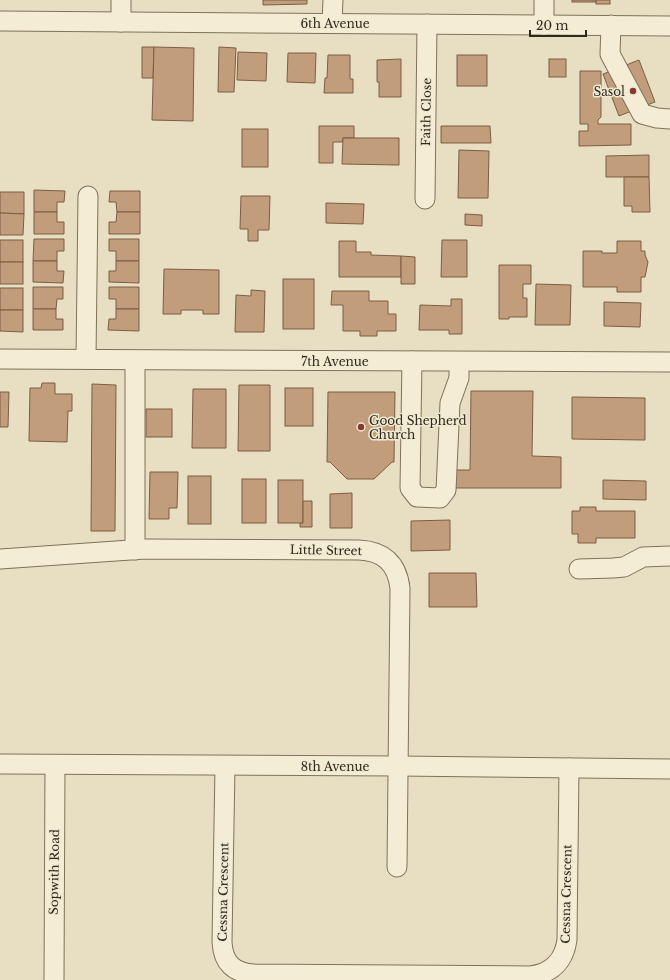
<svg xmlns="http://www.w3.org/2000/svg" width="670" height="980" font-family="'Libre Baskerville',serif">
<rect width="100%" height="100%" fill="#e8dfc2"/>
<g fill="#c29d7c" stroke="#7c5d44">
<path d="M 263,0 L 307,0 L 307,4 L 263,5 Z"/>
<rect x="572" y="0" width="24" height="2"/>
<rect x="596" y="0" width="14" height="4"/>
<path d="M 142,47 L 154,47 L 153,78 L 142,78 Z"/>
<path d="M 154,47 L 194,48 L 193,121 L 152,120 Z"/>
<path d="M 219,47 L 236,48 L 234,92 L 218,92 Z"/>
<path d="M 238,52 L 267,53 L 266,81 L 237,80 Z"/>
<path d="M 288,53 L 316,53 L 315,83 L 287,82 Z"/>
<path d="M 328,55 L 350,55 L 350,79 L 353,79 L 353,93 L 324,93 L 325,78 L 327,78 Z"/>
<rect x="457" y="55" width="30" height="31"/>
<path d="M 401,59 L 401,97 L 379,97 L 379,82 L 377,82 L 377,60 Z"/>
<rect x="549" y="59" width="17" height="18"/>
<path d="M 639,60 L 655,102 L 619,116 L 603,74 Z"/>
<path d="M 580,71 L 601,71 L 601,117 L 598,120 L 598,124 L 631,124 L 631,145 L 579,146 L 579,131 L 588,131 L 588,124 L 580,124 Z"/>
<path d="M 319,126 L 354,126 L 354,138 L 343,138 L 342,142 L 333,142 L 333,163 L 319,163 Z"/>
<path d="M 441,126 L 490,126 L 491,143 L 441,143 Z"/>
<rect x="242" y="129" width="26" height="38"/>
<path d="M 343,138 L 399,138 L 399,165 L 342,164 Z"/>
<path d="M 459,150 L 489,151 L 488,198 L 458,198 Z"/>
<path d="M 649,155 L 649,177 L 606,177 L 606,156 Z"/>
<path d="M 624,177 L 649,177 L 650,212 L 632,212 L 632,206 L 624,206 Z"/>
<path d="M 34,190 L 65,191 L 64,202 L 57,202 L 57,212 L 34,212 Z"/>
<path d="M 110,191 L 140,191 L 140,212 L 117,212 L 116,202 L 109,202 Z"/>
<path d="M 0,192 L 24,192 L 24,214 L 0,213 Z"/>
<path d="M 241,196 L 270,196 L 269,230 L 258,230 L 258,241 L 248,241 L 248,229 L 240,229 Z"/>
<path d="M 326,203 L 364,204 L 363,224 L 326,223 Z"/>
<path d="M 34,212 L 57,212 L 57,222 L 64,222 L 64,234 L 34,234 Z"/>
<path d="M 117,212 L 140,212 L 140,234 L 109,234 L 109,222 L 116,222 Z"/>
<path d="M 0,213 L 24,214 L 23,235 L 0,235 Z"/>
<path d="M 465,214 L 482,215 L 482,226 L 465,225 Z"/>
<path d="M 34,239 L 64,239 L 64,251 L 57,251 L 57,261 L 33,261 Z"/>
<path d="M 109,239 L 139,239 L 139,261 L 116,261 L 116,251 L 109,251 Z"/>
<rect x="0" y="240" width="23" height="22"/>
<path d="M 442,240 L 467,240 L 467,277 L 441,277 Z"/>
<path d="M 339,241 L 356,241 L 356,252 L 371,252 L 371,255 L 401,256 L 401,277 L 339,277 Z"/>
<path d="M 617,241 L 641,241 L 641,251 L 645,251 L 645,255 L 648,262 L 645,277 L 641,277 L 641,292 L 617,292 L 617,287 L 583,287 L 583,251 L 602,251 L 602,253 L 617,253 Z"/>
<path d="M 401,256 L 415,257 L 415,284 L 401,284 Z"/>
<path d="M 33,261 L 57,261 L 57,271 L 64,271 L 63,283 L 33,282 Z"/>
<path d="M 116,261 L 139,261 L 139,283 L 109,282 L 109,271 L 116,271 Z"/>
<rect x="0" y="262" width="23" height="22"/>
<path d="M 499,265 L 531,265 L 531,284 L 523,284 L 523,298 L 527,298 L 527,317 L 509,317 L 509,319 L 499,319 Z"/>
<path d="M 164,269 L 219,270 L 219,314 L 203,314 L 203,310 L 181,310 L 181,314 L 163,314 Z"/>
<rect x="283" y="279" width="31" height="50"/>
<path d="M 536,284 L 571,285 L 570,325 L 535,325 Z"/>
<path d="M 33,287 L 63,287 L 63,299 L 57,299 L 56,309 L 33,309 Z"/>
<path d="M 109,287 L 139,287 L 139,309 L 116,309 L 116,299 L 109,299 Z"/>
<rect x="0" y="288" width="23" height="22"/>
<path d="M 251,290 L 265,291 L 264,332 L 235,332 L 236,295 L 251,296 Z"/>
<path d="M 332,291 L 369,291 L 369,301 L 388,301 L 388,314 L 396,314 L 396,331 L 377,331 L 377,336 L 360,336 L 360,331 L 343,331 L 343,305 L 331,305 Z"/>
<path d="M 451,299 L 462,299 L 462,334 L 449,334 L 449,330 L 419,330 L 420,305 L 451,306 Z"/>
<path d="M 604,302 L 641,303 L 640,327 L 604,326 Z"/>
<path d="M 33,309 L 56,309 L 56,319 L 63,319 L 63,330 L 33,330 Z"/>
<path d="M 116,309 L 139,309 L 139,331 L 108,330 L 109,319 L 116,319 Z"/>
<path d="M 0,310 L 23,310 L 23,332 L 0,331 Z"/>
<path d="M 42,383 L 55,383 L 55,394 L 72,394 L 72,411 L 68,411 L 67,442 L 29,441 L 30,388 L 41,388 Z"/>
<path d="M 92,384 L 116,385 L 115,531 L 91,531 Z"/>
<path d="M 239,385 L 270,385 L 270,451 L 238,451 Z"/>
<rect x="285" y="388" width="28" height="38"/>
<path d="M 193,389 L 226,389 L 226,448 L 192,448 Z"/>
<path d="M 471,391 L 533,391 L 532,456 L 561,457 L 561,488 L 453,488 L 453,470 L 470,470 Z"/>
<path d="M 0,392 L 9,392 L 8,427 L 0,427 Z"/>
<path d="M 328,392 L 395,392 L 394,462 L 392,462 L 374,479 L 347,479 L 330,462 L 327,462 Z"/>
<path d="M 572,397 L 645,398 L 645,440 L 572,439 Z"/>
<rect x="146" y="409" width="26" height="28"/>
<path d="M 150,472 L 178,472 L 177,508 L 169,508 L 169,519 L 149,519 Z"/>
<rect x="188" y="476" width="23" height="48"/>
<rect x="242" y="479" width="24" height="44"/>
<rect x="278" y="480" width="25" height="43"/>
<path d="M 603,480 L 646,481 L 646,500 L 603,499 Z"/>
<path d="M 352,493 L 352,528 L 330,528 L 330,494 Z"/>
<path d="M 303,501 L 312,501 L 312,527 L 300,527 L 300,523 L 303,523 Z"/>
<path d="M 580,507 L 596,507 L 596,511 L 635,511 L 635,538 L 596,538 L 596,543 L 578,543 L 578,534 L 572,534 L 572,511 L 580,511 Z"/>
<path d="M 450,520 L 450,550 L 411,551 L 411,521 Z"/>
<path d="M 429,573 L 476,573 L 477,607 L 429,607 Z"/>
</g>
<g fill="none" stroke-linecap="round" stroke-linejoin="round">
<defs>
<g id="minor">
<path d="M 0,21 L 670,26"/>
<path d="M 121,22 L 121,0"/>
<path d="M 332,23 L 333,0"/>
<path d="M 544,25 L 544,0"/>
<path d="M 611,25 L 610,54 L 642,114 L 657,118 L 670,119"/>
<path d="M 425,199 L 427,24"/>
<path d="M 0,359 L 670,362"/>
<path d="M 86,359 L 88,196"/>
<path d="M 412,361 L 410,488 L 417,497 L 440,498 L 446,490 L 450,403 L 459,378 L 459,362"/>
<path d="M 135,550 L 135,360"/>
<path d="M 0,559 L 145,549 L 359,550 C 383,551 397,563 400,588 L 397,867"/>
<path d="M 579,569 L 613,568 L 624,567 L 643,557 L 670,556"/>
<path d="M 0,764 L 398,766 L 670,769"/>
<path d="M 225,766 L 222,942 C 223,963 234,973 254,974 L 531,976 C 552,973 564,961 567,940 L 569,768"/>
<path d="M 54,980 L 55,765"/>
</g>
</defs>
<use href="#minor" stroke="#80715b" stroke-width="21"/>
<use href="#minor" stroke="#f4ecd4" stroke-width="19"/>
</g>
<g fill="#883732" stroke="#f0e9d1" stroke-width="1.5">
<circle cx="633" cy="91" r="4"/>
<circle cx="361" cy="427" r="4"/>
</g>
<g text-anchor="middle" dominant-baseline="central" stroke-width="3" stroke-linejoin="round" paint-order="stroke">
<g font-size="12" fill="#31281e" stroke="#f0e9d1">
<text x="335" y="23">6th Avenue</text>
<text transform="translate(426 112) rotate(-89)">Faith Close</text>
<text x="335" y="361">7th Avenue</text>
<text transform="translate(326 550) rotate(1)">Little Street</text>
<text x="335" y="766">8th Avenue</text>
<text transform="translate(54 872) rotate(-89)">Sopwith Road</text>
<text transform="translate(223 892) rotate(-89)">Cessna Crescent</text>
<text transform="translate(566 894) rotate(-89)">Cessna Crescent</text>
</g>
<g font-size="12" fill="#31281e" stroke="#f0e9d1" text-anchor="end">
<text x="625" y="91">Sasol</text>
<text x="369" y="420" text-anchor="start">Good Shepherd<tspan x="369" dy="14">Church</tspan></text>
</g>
</g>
<path d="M530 30v6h56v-6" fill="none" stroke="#31281e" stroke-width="2"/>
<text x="536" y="30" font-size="12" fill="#31281e" stroke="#f0e9d1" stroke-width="3" paint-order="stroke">20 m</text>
</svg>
